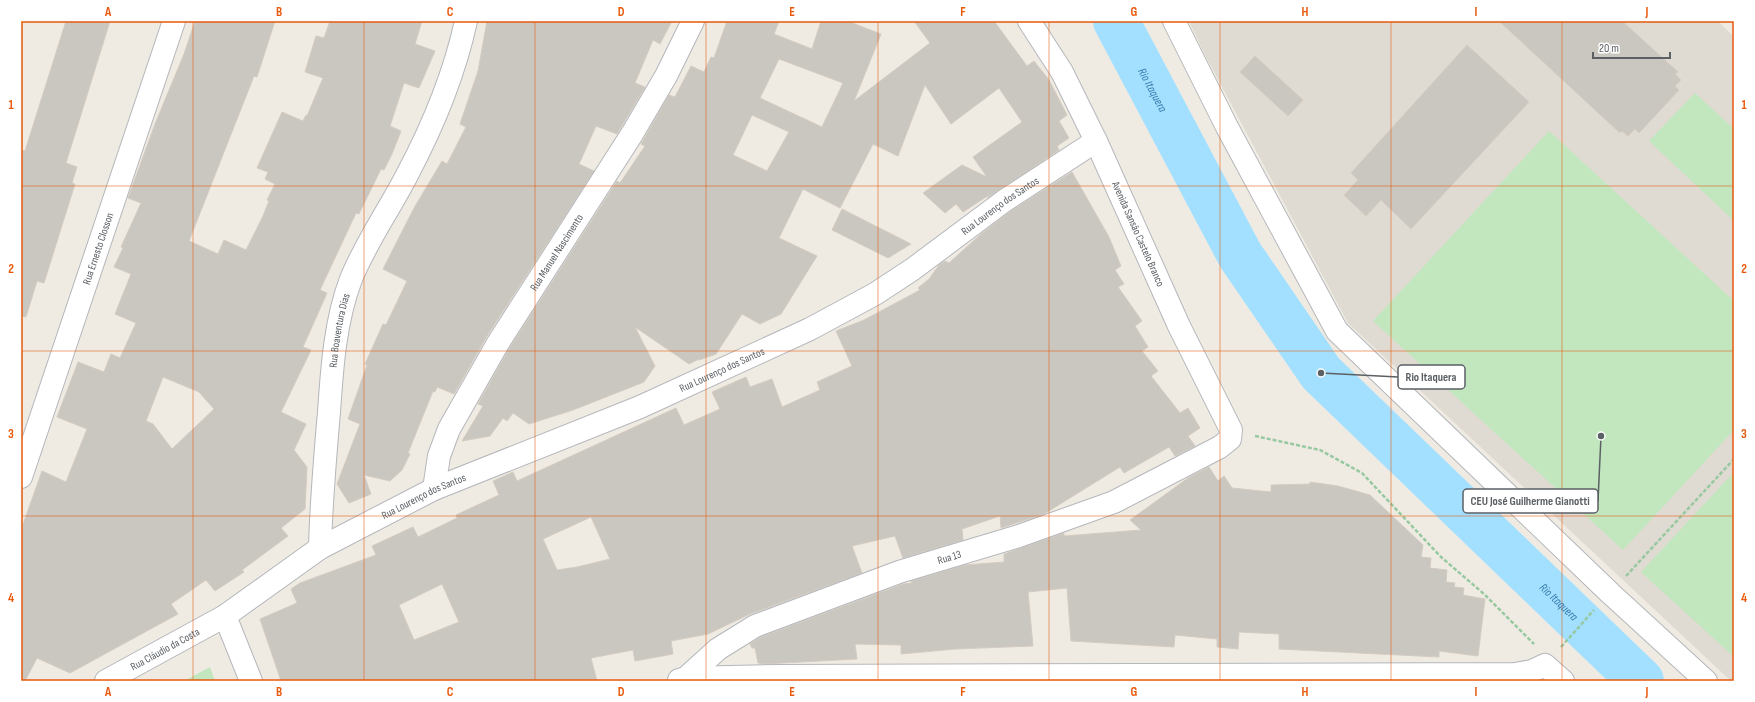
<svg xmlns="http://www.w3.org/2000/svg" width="1755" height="702" font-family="'Sofia Sans Condensed',sans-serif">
<rect width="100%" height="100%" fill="#efebe3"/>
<path fill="#dfdad2" d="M 1189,21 L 1718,21 L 1734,37 L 1734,681 L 1731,681 L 1348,323 L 1205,55 Z"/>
<g fill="#c2e7bf">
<path d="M 1695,93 L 1734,129 L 1734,221 L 1649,141 Z"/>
<path d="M 1549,131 L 1734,301 L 1734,430 L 1623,550 L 1373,321 Z"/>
<path d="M 1734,472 L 1734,657 L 1641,572 Z"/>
<path d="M 210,667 L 215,681 L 184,681 Z"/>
</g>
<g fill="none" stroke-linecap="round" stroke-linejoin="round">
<path stroke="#a3e0ff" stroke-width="46" id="s1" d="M 1116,21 L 1240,255 L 1321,373 L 1641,681"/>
</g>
<g fill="#cac6c0" stroke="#d4ccc1" fill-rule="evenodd">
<path d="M 66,21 L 110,21 L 66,163 L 77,167 L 72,183 L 75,184 L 44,283 L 37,281 L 26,317 L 21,316 L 21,150 L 25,151 Z"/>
<path d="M 195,21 L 275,21 L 257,77 L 254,76 L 189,241 L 218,254 L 224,240 L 246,250 L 263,216 L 269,201 L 267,200 L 275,184 L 265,179 L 268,172 L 257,168 L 282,112 L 303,121 L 306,115 L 307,116 L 323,78 L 305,72 L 316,36 L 324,38 L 330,21 L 422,21 L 415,44 L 435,51 L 419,88 L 404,83 L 390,126 L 401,131 L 392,154 L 384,170 L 381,169 L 359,214 L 356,213 L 320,290 L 327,293 L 303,347 L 311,350 L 281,412 L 306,424 L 294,450 L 307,467 L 305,509 L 281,528 L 288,536 L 242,570 L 244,572 L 215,591 L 206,580 L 171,604 L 178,614 L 70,673 L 37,658 L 25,681 L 21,681 L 21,530 L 42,471 L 66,482 L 87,429 L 57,417 L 78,362 L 104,372 L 111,354 L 120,358 L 136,323 L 115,314 L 131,274 L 114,267 L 123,248 L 121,247 L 141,203 L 128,198 L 155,124 L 184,54 ZM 163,377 L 199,392 L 214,409 L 172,449 L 153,424 L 146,421 Z"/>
<path d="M 487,21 L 672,21 L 660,44 L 653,40 L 635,83 L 645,87 L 617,134 L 596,126 L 579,164 L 594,171 L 487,336 L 454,394 L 437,387 L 435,392 L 433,391 L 408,453 L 410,454 L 402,470 L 390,481 L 364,475 L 371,494 L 349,503 L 337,484 L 360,424 L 348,419 L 367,365 L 365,364 L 383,324 L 386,325 L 407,281 L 383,269 L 414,208 L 442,161 L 447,164 L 466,127 L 460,124 L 478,71 Z"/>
<path d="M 727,21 L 779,21 L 774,34 L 812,49 L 821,21 L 847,21 L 881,34 L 854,101 L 930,43 L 914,21 L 994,21 L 1027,66 L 1034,61 L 1049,80 L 1067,115 L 1059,121 L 1069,138 L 1057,146 L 1059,150 L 987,198 L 989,195 L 963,212 L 956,204 L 945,213 L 923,193 L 962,165 L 987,177 L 973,157 L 1022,122 L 999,88 L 951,124 L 925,85 L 898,156 L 873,144 L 840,208 L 803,189 L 779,238 L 817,256 L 781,314 L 760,324 L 742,314 L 716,354 L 699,360 L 699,359 L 689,364 L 635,327 L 655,366 L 644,382 L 573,410 L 529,424 L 513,413 L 507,421 L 503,418 L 490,436 L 462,441 L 483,406 L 478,404 L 509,349 L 617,181 L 620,183 L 645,146 L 641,144 L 669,95 L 675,97 L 691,66 L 704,72 L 711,57 L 714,58 ZM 779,59 L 843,83 L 822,127 L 760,98 ZM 752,115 L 789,132 L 767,171 L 733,155 Z"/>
<path d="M 1499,21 L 1622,21 L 1678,72 L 1675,74 L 1681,80 L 1675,86 L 1679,90 L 1639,133 L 1635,129 L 1628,136 L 1622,131 L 1620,133 Z"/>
<path d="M 1467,45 L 1529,102 L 1411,229 L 1381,200 L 1366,216 L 1344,195 L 1358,180 L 1351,173 Z"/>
<path d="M 1255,56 L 1303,100 L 1288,116 L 1240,72 Z"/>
<path d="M 1072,172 L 1109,237 L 1121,266 L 1115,270 L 1124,284 L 1118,287 L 1142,321 L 1135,326 L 1148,347 L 1142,351 L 1158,371 L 1151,376 L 1180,413 L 1188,408 L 1200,428 L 1188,436 L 1195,446 L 1175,456 L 1169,447 L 1124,473 L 1120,467 L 1044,514 L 1001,528 L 1000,516 L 962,529 L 963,540 L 903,558 L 895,536 L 852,546 L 862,573 L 750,614 L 708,634 L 671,641 L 673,654 L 635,661 L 633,650 L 591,658 L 597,681 L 281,681 L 260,619 L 297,603 L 291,589 L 300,583 L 376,555 L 372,546 L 413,527 L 418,537 L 457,518 L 456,515 L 499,495 L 493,481 L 513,472 L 517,481 L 676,408 L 684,425 L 720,409 L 712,392 L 746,377 L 750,387 L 772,379 L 782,407 L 820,390 L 817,382 L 852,366 L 836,331 L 864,320 L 920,290 L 918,288 L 929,279 L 939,265 L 945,261 L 949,263 L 981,234 L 1011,211 ZM 591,517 L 610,559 L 577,567 L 557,570 L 543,539 ZM 442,584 L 459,622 L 414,640 L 399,605 Z"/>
<path d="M 842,209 L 911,244 L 888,258 L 832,230 Z"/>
<path d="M 1209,467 L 1218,481 L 1224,476 L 1232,488 L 1271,492 L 1271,485 L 1310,484 L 1310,482 L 1338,486 L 1370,495 L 1423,545 L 1421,557 L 1431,558 L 1430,568 L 1447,570 L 1446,582 L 1455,583 L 1454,587 L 1464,588 L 1463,595 L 1485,599 L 1478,656 L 1439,651 L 1439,657 L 1279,649 L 1279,634 L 1239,632 L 1238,649 L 1217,647 L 1217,639 L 1175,635 L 1174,647 L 1071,641 L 1067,588 L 1028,592 L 1033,646 L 956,649 L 901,654 L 901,645 L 855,644 L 857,659 L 764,664 L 758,663 L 755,648 L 752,648 L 750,644 L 761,637 L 903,584 L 912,583 L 911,581 L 965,565 L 1004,562 L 1004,554 L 1064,533 L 1064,536 L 1141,530 L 1130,520 L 1188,478 Z"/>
</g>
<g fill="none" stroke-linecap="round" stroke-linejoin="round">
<defs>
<g id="minor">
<path d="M 1174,21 L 1227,127 L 1337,331 L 1610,593 L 1706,681"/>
<path id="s2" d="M 21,477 L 174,21"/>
<path id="s3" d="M 434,489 L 439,456 L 449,429 L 498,343 L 632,134 L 666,76 L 693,21"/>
<path id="s4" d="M 320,548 L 434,489 L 640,407 L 810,329 L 875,294 L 913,269 L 1004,201 L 1096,141"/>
<path d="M 225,616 L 251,681"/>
<path id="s5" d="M 686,678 L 718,649 L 755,626 L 899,572 L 1019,536 L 1114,502 L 1220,447 L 1230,439 L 1231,430 L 1179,326 L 1096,141 L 1062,72 L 1029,21"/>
<path d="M 679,680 L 686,678 L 779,676 L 1515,674 L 1532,671 L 1545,665 L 1563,681"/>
<path id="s6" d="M 106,681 L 225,616 L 320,548 C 321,503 325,458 329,412 C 332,368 335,321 351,279 C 366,242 389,210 407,175 C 433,126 454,76 466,21"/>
</g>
</defs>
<use href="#minor" stroke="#b4b7bb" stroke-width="24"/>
<g stroke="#97c9a1" stroke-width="2.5" stroke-dasharray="4 2" stroke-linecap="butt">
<path d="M 1255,436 L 1320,450 L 1362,473 L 1441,557 L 1484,594 L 1534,644"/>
<path d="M 1626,576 L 1734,459"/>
<path d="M 1561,647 L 1594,610"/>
</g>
<use href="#minor" stroke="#fff" stroke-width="22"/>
</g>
<path fill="none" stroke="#e8590c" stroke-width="1" stroke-opacity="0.55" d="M 193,21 L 193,681M 364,21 L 364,681M 535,21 L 535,681M 706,21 L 706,681M 878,21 L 878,681M 1049,21 L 1049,681M 1220,21 L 1220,681M 1391,21 L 1391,681M 1562,21 L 1562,681M 21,186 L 1734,186M 21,351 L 1734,351M 21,516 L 1734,516"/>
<g text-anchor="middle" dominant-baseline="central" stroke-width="4" stroke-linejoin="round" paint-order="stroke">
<g font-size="11" fill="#5b6065" stroke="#fff">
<text stroke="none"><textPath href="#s4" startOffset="764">Rua Lourenço dos Santos</textPath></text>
<text transform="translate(1138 234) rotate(66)">Avenida Sansão Castelo Branco</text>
<text stroke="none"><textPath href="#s2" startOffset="241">Rua Ernesto Closson</textPath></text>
<text stroke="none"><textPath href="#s3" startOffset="269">Rua Manuel Nascimento</textPath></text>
<text stroke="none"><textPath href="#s6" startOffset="471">Rua Boaventura Dias</textPath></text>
<text stroke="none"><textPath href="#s4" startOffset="440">Rua Lourenço dos Santos</textPath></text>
<text stroke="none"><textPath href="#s4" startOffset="116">Rua Lourenço dos Santos</textPath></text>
<text stroke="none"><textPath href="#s5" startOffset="293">Rua 13</textPath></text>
<text stroke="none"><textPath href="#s6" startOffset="67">Rua Cláudio da Costa</textPath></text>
</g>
<g font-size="12" font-style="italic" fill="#397cad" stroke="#fff">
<text stroke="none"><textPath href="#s1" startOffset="78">Rio Itaquera</textPath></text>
<text stroke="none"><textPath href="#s1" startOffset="738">Rio Itaquera</textPath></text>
</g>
</g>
<path fill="none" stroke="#5b6065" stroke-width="1.5" d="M1321 373L1398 377M1601 436L1598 501"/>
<g fill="#5b6065" stroke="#fff" stroke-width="1.5">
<circle cx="1321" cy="373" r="4"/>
<circle cx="1601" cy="436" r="4"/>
</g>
<g fill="#fff" stroke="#5b6065" stroke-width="1.5">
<rect x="1398" y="365" width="67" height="24" rx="4"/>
<rect x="1463" y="489" width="135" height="24" rx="4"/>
</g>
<g font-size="12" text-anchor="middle" font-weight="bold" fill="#5b6065">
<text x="1431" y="381">Rio Itaquera</text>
<text x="1530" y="505">CEU José Guilherme Gianotti</text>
</g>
<rect width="1755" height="702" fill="none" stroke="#ffffff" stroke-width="44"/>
<path d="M1593 52v6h77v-6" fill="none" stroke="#5b6065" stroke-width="2"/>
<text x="1599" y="52" font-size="12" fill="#5b6065" stroke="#ffffff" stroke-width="3" paint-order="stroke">20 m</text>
<rect x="22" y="22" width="1711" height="658" fill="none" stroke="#e8590c" stroke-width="1.5"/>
<g font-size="13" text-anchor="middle" font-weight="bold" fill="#e8590c">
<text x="108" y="16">A</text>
<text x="279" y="16">B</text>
<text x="450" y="16">C</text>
<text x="621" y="16">D</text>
<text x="792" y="16">E</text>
<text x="963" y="16">F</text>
<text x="1134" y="16">G</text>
<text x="1305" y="16">H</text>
<text x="1476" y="16">I</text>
<text x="1647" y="16">J</text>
<text x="11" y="109">1</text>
<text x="1744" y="109">1</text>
<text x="11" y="273">2</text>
<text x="1744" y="273">2</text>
<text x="11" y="438">3</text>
<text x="1744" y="438">3</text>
<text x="11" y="602">4</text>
<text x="1744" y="602">4</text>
<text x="108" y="696">A</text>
<text x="279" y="696">B</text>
<text x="450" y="696">C</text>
<text x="621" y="696">D</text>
<text x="792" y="696">E</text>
<text x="963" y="696">F</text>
<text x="1134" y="696">G</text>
<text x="1305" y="696">H</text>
<text x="1476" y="696">I</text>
<text x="1647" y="696">J</text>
</g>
</svg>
